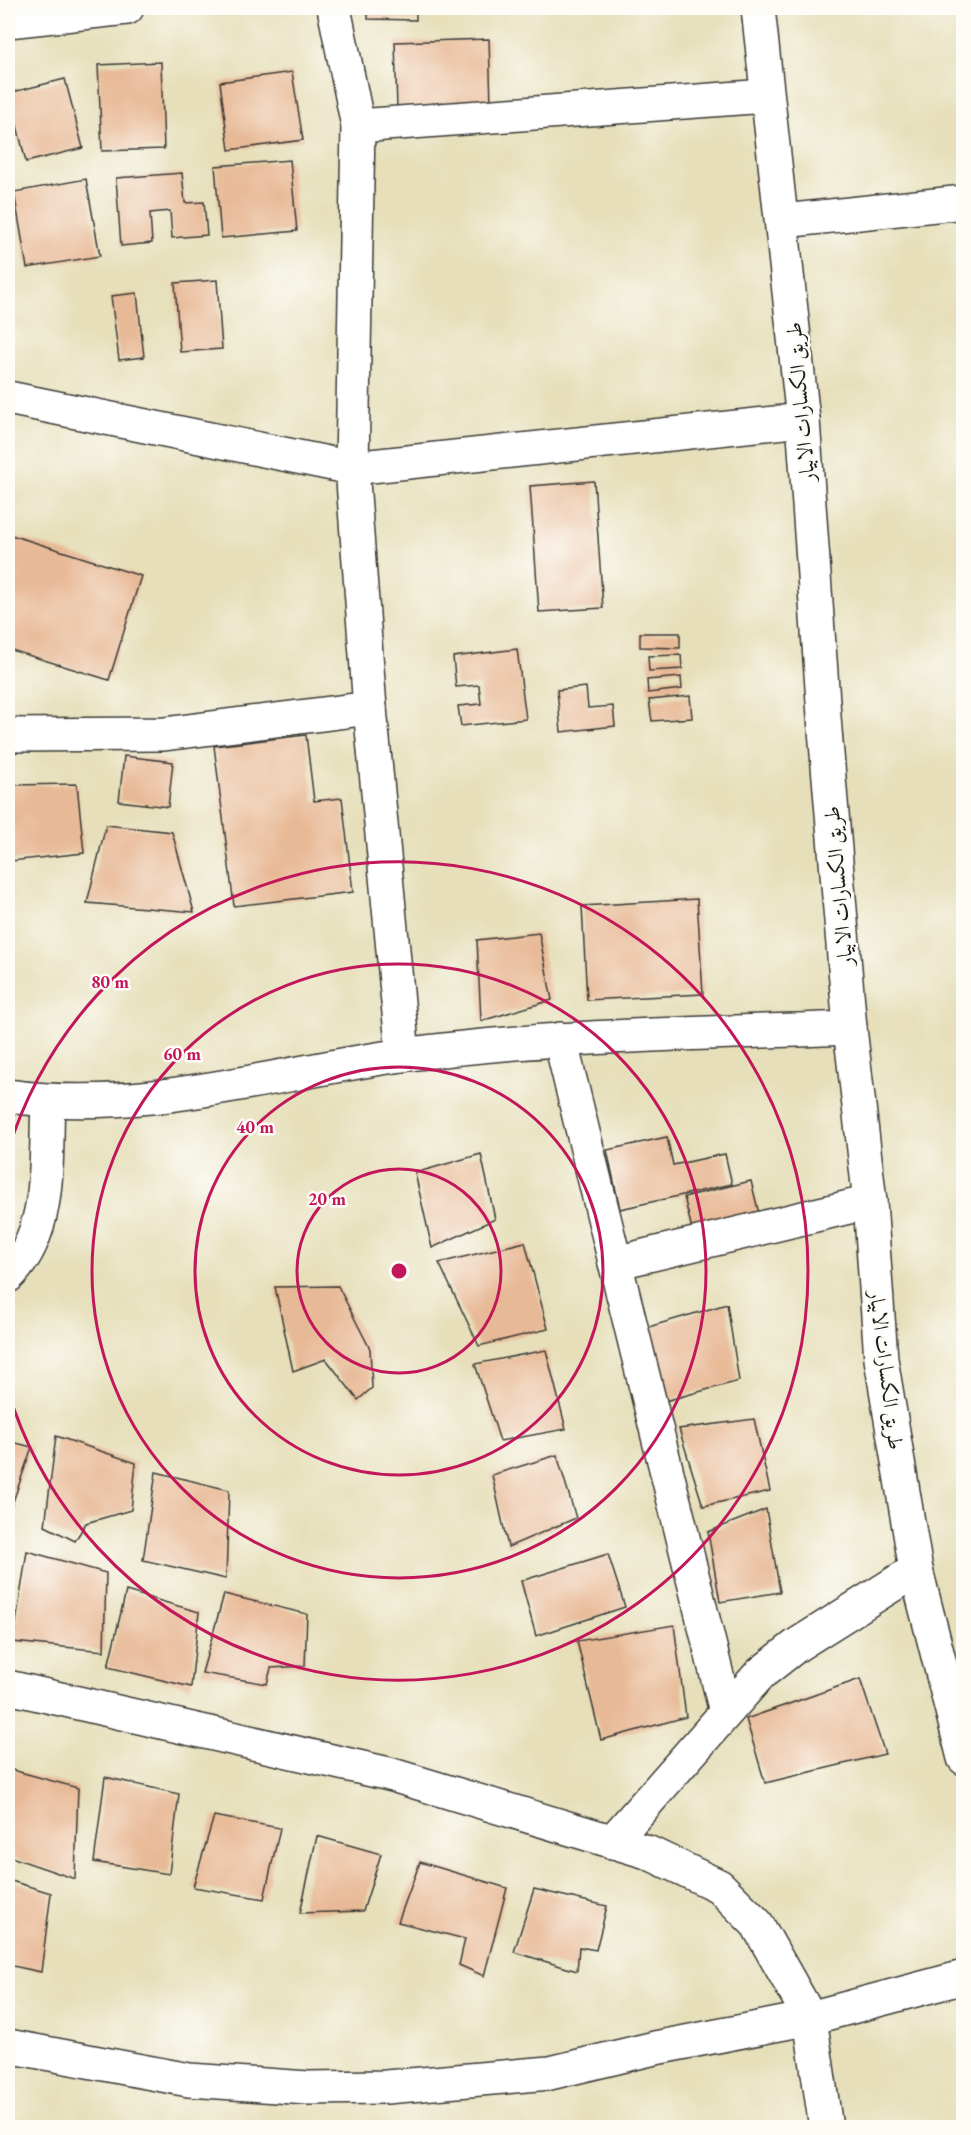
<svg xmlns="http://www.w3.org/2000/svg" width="971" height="2135" font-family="'EB Garamond',Amiri,serif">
<rect width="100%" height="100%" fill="#fdfcf7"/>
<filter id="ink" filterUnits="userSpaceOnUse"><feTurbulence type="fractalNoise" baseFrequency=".0167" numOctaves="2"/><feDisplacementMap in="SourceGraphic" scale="12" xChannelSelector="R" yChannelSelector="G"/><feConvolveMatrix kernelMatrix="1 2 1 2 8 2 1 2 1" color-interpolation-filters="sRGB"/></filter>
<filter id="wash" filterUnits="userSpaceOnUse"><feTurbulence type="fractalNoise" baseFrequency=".008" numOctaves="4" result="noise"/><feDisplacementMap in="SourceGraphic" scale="24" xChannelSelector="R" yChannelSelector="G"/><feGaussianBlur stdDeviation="1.35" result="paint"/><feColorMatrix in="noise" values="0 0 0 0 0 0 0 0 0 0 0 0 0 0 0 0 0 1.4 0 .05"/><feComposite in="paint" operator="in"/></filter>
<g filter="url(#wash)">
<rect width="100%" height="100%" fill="#e6dfba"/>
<g id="blocks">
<g fill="#e8b996">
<path d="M 368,8 L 416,8 L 416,20 L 368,19 Z"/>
<path d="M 489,39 L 491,105 L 397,108 L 395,42 Z"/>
<path d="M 161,62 L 164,149 L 102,151 L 98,65 Z"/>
<path d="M 292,72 L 303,140 L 229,150 L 220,82 Z"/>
<path d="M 65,79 L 83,148 L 26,162 L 9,93 Z"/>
<path d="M 290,160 L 297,231 L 221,238 L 215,166 Z"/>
<path d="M 182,173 L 185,203 L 204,202 L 207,235 L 172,238 L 170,211 L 150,213 L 152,243 L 121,246 L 116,178 Z"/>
<path d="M 86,179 L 100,256 L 27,268 L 14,192 Z"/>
<path d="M 217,280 L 222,349 L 180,352 L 175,283 Z"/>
<path d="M 137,293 L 144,357 L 119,360 L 111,296 Z"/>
<path d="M 594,481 L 603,608 L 539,612 L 530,486 Z"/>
<path d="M 8,534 L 141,576 L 109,680 L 8,649 Z"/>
<path d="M 640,633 L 680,633 L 680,648 L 640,647 Z"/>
<path d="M 517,649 L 526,719 L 461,726 L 458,706 L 481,704 L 479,685 L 456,687 L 453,657 Z"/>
<path d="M 681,655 L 682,669 L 649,671 L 648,656 Z"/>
<path d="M 681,677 L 682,689 L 648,693 L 647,680 Z"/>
<path d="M 586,687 L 588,708 L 613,706 L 615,726 L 561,732 L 557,690 Z"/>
<path d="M 690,696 L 692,718 L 652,721 L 649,700 Z"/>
<path d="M 306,735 L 314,801 L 342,798 L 353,892 L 234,906 L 214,746 Z"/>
<path d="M 124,756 L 173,762 L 168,807 L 119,801 Z"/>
<path d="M 77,784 L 84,853 L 11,861 L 10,785 Z"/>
<path d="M 106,825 L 172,832 L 194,912 L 87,903 Z"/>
<path d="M 697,899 L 703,994 L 587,1000 L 582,906 Z"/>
<path d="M 539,933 L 552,1000 L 481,1021 L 477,940 Z"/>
<path d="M 667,1137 L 673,1165 L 725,1154 L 732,1184 L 620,1209 L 607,1150 Z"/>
<path d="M 481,1154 L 495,1219 L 432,1248 L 415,1173 Z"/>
<path d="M 751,1181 L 762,1226 L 695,1241 L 684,1197 Z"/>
<path d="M 525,1242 L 548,1329 L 479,1346 L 439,1263 Z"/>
<path d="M 338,1286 L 370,1349 L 372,1388 L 358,1400 L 326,1359 L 293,1371 L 275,1287 Z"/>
<path d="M 727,1304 L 739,1381 L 665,1401 L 645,1328 Z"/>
<path d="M 546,1350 L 566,1429 L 500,1441 L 475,1364 Z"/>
<path d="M 754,1419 L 770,1491 L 703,1506 L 679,1429 Z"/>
<path d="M 56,1436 L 136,1463 L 131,1510 L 86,1523 L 75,1541 L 45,1526 Z"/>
<path d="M 8,1441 L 32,1447 L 8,1516 Z"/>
<path d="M 557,1455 L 576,1518 L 508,1547 L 492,1475 Z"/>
<path d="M 156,1472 L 229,1490 L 226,1579 L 143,1560 Z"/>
<path d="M 766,1509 L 780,1592 L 720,1602 L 708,1532 Z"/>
<path d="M 27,1551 L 106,1573 L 104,1651 L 13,1642 Z"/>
<path d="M 608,1554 L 625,1607 L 536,1636 L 521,1581 Z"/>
<path d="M 126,1591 L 199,1612 L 191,1687 L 108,1667 Z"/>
<path d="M 224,1594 L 307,1614 L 305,1666 L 271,1668 L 267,1684 L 202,1673 Z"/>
<path d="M 674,1625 L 686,1717 L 601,1740 L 577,1641 Z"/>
<path d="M 860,1679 L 885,1754 L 765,1783 L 746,1719 Z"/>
<path d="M 9,1769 L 78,1788 L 75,1879 L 8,1856 Z"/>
<path d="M 105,1777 L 179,1794 L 169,1874 L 94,1862 Z"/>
<path d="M 214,1816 L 280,1828 L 264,1899 L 193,1887 Z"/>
<path d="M 317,1836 L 381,1854 L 363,1911 L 300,1913 Z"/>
<path d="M 420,1862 L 507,1888 L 484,1976 L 459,1965 L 465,1939 L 398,1922 Z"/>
<path d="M 8,1880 L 51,1893 L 41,1972 L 8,1965 Z"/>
<path d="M 534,1889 L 607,1906 L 596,1950 L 579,1947 L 577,1971 L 514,1952 Z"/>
</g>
</g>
</g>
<g filter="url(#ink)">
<use href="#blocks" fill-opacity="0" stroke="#3a3934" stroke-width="1.5"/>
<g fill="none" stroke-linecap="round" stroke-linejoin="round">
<defs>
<g id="minor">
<path d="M 334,8 L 358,126 L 352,468 L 370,708 L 403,1055"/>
<path d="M 758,8 L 803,420 L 825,730 L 850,1028 L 870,1202 L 881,1359 L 916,1570 L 964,1758"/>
<path d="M 8,21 L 127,8"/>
<path d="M 358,126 L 766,96"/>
<path d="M 783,221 L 964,202"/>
<path d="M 8,398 L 352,468 L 803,420"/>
<path d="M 8,735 L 164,734 L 370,708"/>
<path d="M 560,1039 L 726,1712"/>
<path d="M 8,1096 C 144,1115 269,1074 402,1055 C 551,1035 701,1034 850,1028"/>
<path d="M 615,1263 L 870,1202"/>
<path d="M 8,1276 C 53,1233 45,1159 48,1102"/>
<path d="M 8,1687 L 389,1774 L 647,1852 L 719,1886 L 757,1924 L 810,2018 L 826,2128"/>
<path d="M 612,1842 L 760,1674 L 797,1645 L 916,1570"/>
<path d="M 8,2046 L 189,2080 L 308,2088 L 386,2087 L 550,2073 L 655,2048 L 810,2018 L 964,1977"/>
</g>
</defs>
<use href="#minor" stroke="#3a3934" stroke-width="36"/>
<use href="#minor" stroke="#fff" stroke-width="33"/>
</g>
</g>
<g fill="none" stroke="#c2185b" stroke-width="3">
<circle cx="399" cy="1271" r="102"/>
<circle cx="399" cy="1271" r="204"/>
<circle cx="399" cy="1271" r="307"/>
<path d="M8 1151A409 409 0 1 1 8 1391"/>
</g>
<g text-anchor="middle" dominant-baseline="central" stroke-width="5" stroke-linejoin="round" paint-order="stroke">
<g font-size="21" fill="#1c1c1c" stroke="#fdfcf7">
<text transform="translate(800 402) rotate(-95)">طريق الكسارات الابيار</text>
<text transform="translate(838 886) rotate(-95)">طريق الكسارات الابيار</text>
<text transform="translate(887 1370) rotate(83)">طريق الكسارات الابيار</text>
</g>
</g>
<circle cx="399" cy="1271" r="9" fill="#c2185b" stroke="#fdfcf7" stroke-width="3"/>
<g font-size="18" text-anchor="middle" font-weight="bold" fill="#c2185b" stroke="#fdfcf7" stroke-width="5" stroke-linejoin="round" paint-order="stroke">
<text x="110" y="988">80 m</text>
<text x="182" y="1060">60 m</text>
<text x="255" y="1133">40 m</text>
<text x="327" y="1205">20 m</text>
</g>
<rect width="971" height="2135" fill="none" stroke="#fdfcf7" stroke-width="30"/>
</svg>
